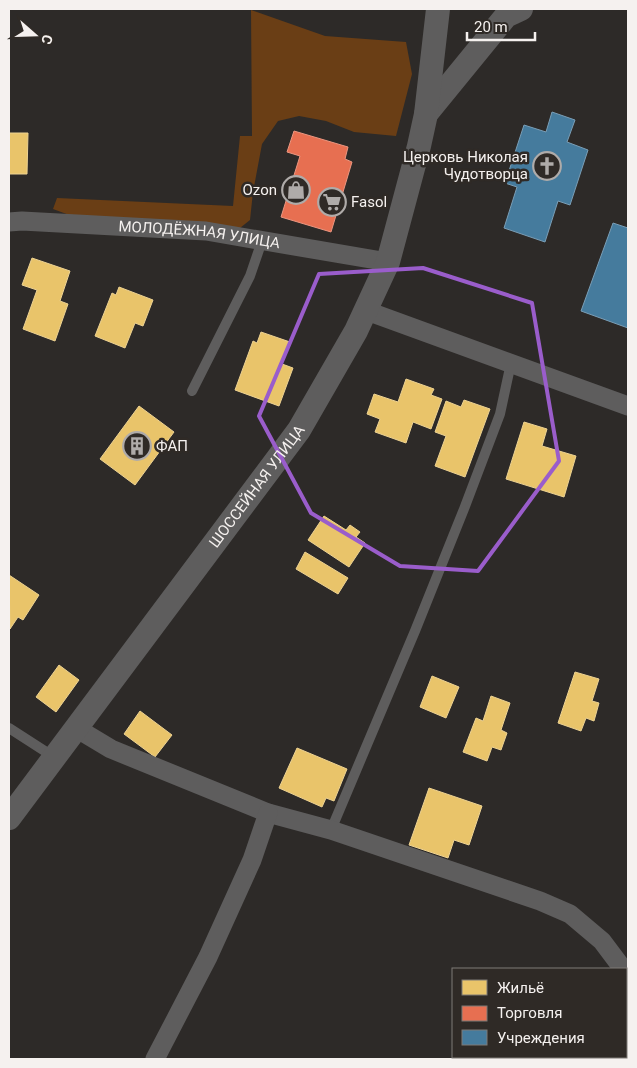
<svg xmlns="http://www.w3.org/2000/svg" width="637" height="1068" font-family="Roboto,sans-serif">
<rect width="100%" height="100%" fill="#2d2a28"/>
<path fill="#6a3e15" d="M 251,10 L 325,36 L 406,42 L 412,74 L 396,136 L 354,132 L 326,121 L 299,116 L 278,121 L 262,144 L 253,192 L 250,220 L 240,228 L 72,216 L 53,209 L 57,198 L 233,206 L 240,136 L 252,136 Z"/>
<g fill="#e9c46a" stroke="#edd292">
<path d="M 9,133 L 28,133 L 27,174 L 9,174 Z"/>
<path d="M 32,258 L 70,271 L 60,301 L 68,304 L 55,341 L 23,329 L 37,290 L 22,285 Z"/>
<path d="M 119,287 L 153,300 L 143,326 L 135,323 L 125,348 L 95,336 L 112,293 L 116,295 Z"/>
<path d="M 261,332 L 290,342 L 282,364 L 293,368 L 279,406 L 235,390 L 253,341 L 257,343 Z"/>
<path d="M 406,379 L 434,389 L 431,395 L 442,399 L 431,429 L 413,422 L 406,443 L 375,432 L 380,419 L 367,414 L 374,394 L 398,402 Z"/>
<path d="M 464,400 L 490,409 L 465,477 L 435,466 L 446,436 L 435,432 L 446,401 L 461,407 Z"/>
<path d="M 139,406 L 174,432 L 135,485 L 100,459 Z"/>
<path d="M 524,422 L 547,429 L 542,446 L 576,456 L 564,497 L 506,479 Z"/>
<path d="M 324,516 L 346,530 L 350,525 L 360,532 L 356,537 L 365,543 L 349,567 L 308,540 Z"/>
<path d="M 305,552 L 348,578 L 338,594 L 296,569 Z"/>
<path d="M 9,575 L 39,595 L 23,620 L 18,617 L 10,629 Z"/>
<path d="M 59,665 L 79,680 L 56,712 L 36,697 Z"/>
<path d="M 575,672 L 599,679 L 592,701 L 599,703 L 594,721 L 586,718 L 581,731 L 558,723 Z"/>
<path d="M 432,676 L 459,687 L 446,718 L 420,707 Z"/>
<path d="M 491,696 L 510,703 L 501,730 L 507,733 L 501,750 L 492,747 L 487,761 L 463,752 L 476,718 L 483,721 Z"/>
<path d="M 140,711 L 172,735 L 155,757 L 124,734 Z"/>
<path d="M 297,748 L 347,769 L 334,801 L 326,798 L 322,807 L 279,788 Z"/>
<path d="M 429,788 L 482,806 L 469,845 L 454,840 L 448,858 L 409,845 Z"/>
</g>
<path fill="#e76f51" stroke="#eb9680" d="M 294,131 L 348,147 L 345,159 L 352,162 L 331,232 L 281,217 L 300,156 L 287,152 Z"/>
<g fill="#457b9d" stroke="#7a9eb6">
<path d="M 552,112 L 575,120 L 567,142 L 588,150 L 570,205 L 558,201 L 545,242 L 504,228 L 517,187 L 505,183 L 524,125 L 546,132 Z"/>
<path d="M 613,223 L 628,228 L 628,227 L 628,328 L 581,311 Z"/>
</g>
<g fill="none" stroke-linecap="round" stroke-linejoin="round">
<g stroke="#5e5d5d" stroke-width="10">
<path d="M 192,391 L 250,276 L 262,241"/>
<path d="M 9,728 L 54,757"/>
<path d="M 331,830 L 415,631 L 464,509 L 500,414 L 511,363"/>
</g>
<g stroke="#5e5d5d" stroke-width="19">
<path id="s1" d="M 9,222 L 22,221 L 206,231 L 388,262"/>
<path d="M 367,311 L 628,406"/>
<path d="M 76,728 L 111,749 L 268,813 L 331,830 L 540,901 L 570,914 L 602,941 L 623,969"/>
<path d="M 155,1059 L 208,957 L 252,860 L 268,813"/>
<path d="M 537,1059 L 540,1057"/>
</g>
<g stroke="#5e5d5d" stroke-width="24">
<path d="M 426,114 L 506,16 L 521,9"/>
<path id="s2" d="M 9,818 L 299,430 L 356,331 L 388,262 L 419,146 L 426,114 L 438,9"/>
</g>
</g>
<path fill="none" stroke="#9a5dcb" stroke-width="4" stroke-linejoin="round" d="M 423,268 L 532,303 L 559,461 L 478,571 L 400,566 L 311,513 L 259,416 L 319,274 Z"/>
<defs>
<symbol id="church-ring" viewBox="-11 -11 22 22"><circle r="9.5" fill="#2f2a26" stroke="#afaba9" stroke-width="1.5"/><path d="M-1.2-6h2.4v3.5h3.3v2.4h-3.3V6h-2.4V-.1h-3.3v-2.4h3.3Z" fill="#afaba9"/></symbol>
<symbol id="shop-ring" viewBox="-11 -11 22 22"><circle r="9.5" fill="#2f2a26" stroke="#afaba9" stroke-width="1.5"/><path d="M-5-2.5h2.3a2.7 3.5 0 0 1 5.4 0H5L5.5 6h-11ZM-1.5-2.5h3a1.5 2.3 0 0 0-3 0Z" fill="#afaba9"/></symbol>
<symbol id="supermarket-ring" viewBox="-11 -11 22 22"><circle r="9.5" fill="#2f2a26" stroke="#afaba9" stroke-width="1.5"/><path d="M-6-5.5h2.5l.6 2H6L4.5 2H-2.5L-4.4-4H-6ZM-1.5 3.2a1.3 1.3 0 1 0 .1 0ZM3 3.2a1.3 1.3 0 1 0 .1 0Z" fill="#afaba9"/></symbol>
<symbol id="building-ring" viewBox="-11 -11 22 22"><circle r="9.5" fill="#2f2a26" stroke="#afaba9" stroke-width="1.5"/><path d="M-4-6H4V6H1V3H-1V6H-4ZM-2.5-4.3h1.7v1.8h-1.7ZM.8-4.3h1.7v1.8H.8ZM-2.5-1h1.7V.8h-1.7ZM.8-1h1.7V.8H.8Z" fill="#afaba9"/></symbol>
</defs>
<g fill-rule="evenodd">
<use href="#church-ring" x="531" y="150" width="32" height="32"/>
<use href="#shop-ring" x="280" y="174" width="32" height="32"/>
<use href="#supermarket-ring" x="316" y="186" width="32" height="32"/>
<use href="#building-ring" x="121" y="430" width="32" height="32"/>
</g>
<g text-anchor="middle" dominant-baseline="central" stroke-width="5" stroke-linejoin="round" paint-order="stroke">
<g font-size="15" fill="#f5f1ef" stroke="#2f2a26" text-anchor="end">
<text x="528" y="157">Церковь Николая<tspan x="528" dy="17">Чудотворца</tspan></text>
<text x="277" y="190">Ozon</text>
<text x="351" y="202" text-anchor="start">Fasol</text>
<text x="156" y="446" text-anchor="start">ФАП</text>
</g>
<g font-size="15" fill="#f5f1ef" stroke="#2f2a26">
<text stroke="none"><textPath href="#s1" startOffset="191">МОЛОДЁЖНАЯ УЛИЦА</textPath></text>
<text stroke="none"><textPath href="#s2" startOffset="414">ШОССЕЙНАЯ УЛИЦА</textPath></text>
</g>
</g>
<rect width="637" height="1068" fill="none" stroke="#f5f1ef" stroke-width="20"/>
<rect x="452" y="968" width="175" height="90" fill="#2f2a26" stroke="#7e7a76"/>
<rect x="462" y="980" width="25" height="15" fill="#e9c46a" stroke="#7e7a76"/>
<text x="497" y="993" font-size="15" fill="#f5f1ef">Жильё</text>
<rect x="462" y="1006" width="25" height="15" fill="#e76f51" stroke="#7e7a76"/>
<text x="497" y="1018" font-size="15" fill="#f5f1ef">Торговля</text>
<rect x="462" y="1030" width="25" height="15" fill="#457b9d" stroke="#7e7a76"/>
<text x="497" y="1043" font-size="15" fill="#f5f1ef">Учреждения</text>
<g transform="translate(35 35) rotate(110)" stroke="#2f2a26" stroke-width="4" paint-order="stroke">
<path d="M0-4L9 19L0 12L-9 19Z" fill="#f5f1ef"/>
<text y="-8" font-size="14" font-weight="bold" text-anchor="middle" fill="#f5f1ef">С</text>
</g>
<path d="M467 32v8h68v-8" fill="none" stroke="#f5f1ef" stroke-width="2.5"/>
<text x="474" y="32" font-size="15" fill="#f5f1ef" stroke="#2f2a26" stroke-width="4" paint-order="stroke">20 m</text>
</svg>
